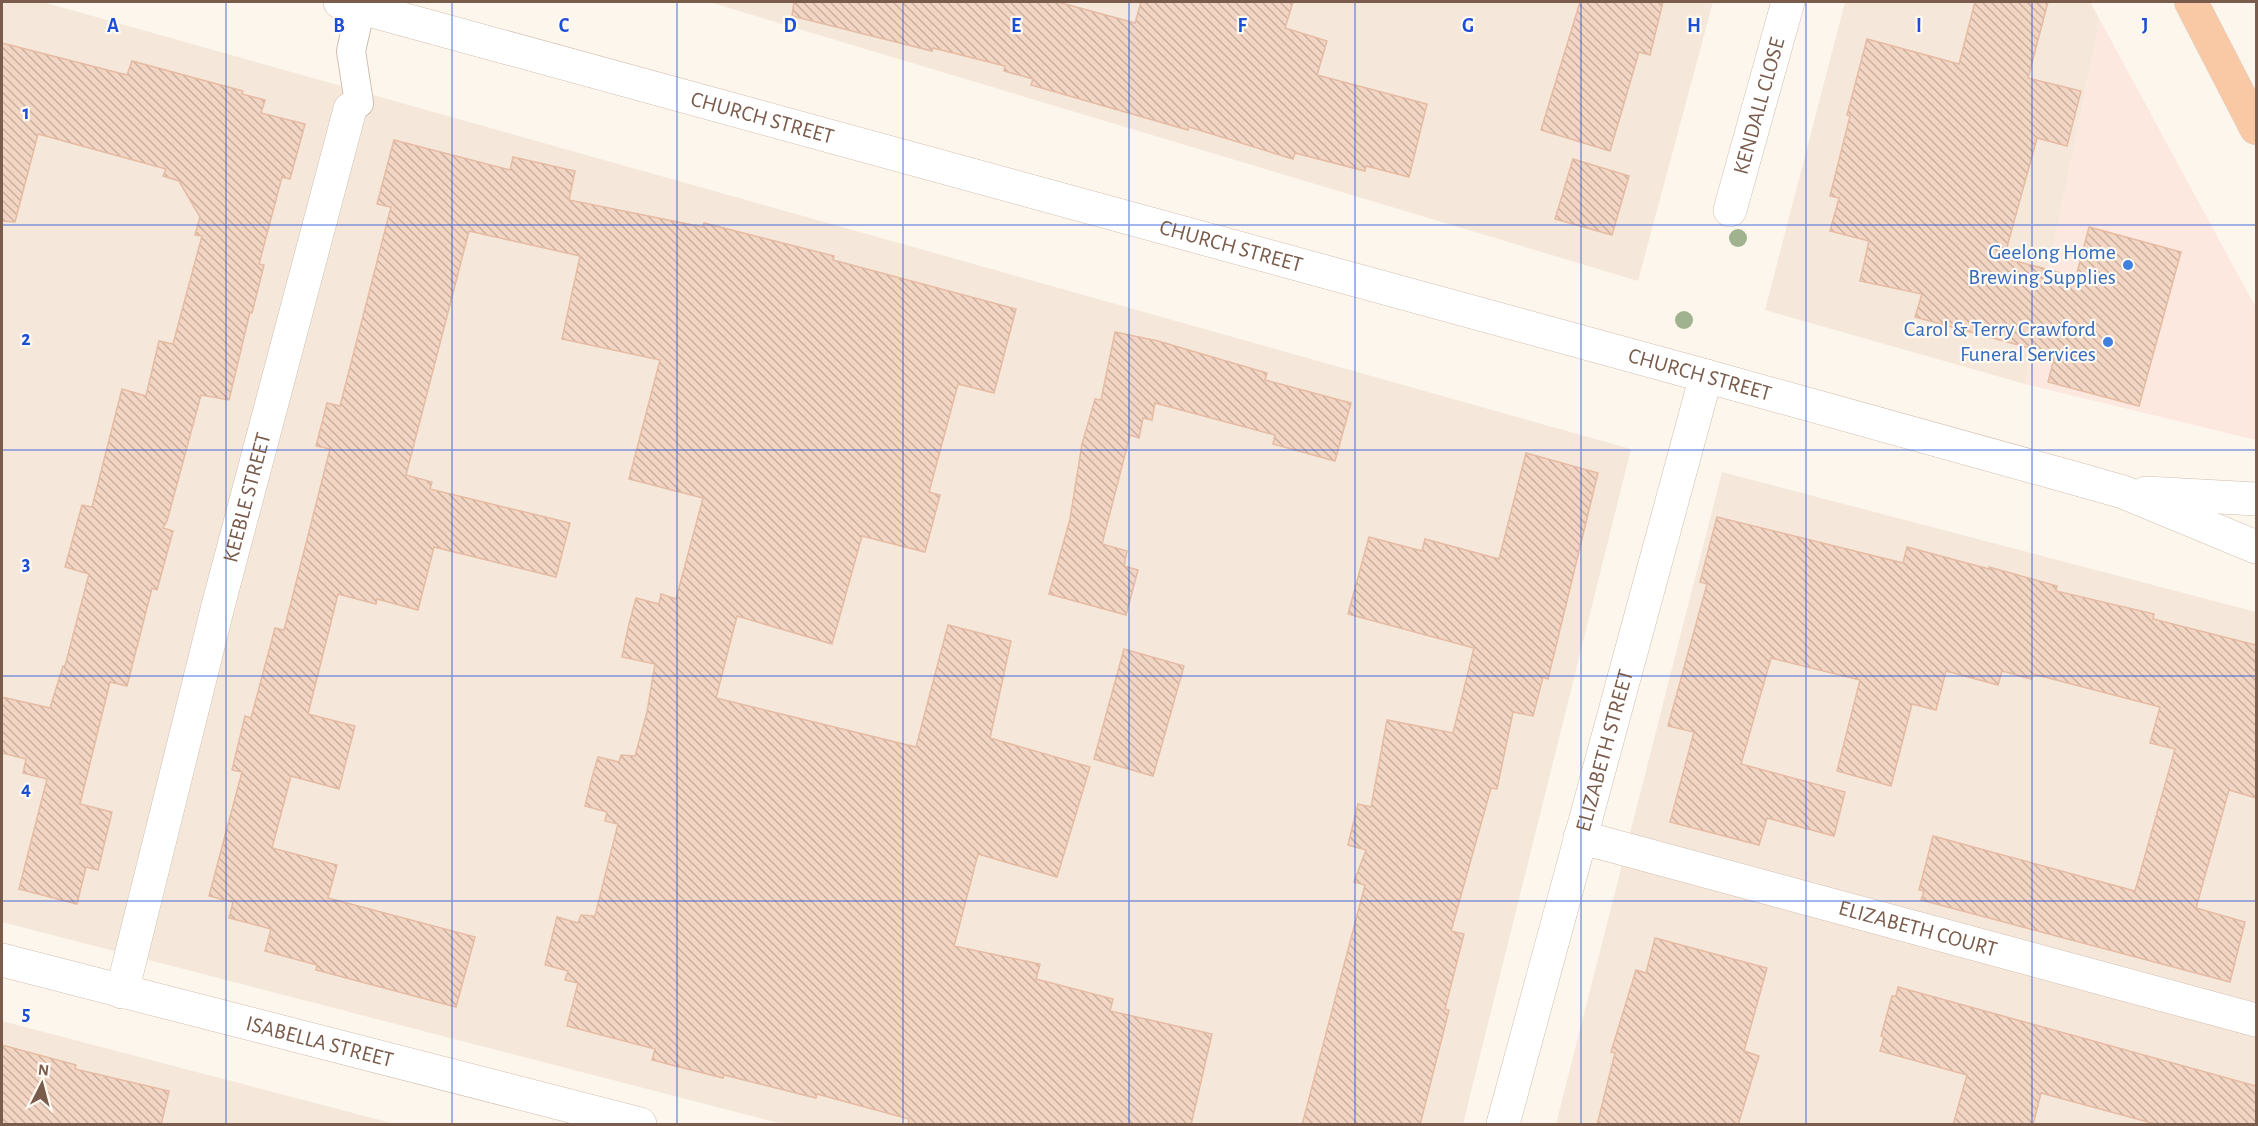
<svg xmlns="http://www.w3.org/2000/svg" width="2258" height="1126" font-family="'Alegreya Sans',sans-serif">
<defs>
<pattern id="building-back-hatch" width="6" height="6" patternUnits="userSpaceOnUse" patternTransform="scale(1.5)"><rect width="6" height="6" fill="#f3d5c3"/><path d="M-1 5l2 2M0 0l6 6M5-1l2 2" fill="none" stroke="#cab0a1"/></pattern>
</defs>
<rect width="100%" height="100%" fill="#fdf6ec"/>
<g fill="#f5e8da">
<path d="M 2,2 L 43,2 L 1631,449 L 1463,1124 L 782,1124 L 2,922 Z"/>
<path d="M 709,2 L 1713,2 L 1638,281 Z"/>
<path d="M 1845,2 L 2090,2 L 2100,20 L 2025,384 L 1765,310 Z"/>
<path d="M 1722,472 L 2256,612 L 2256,1124 L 1556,1124 Z"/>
<path d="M 2,1021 L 395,1124 L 2,1124 Z"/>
</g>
<path fill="#fde8e0" d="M 2100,20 L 2256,308 L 2256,440 L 2025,384 Z"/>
<g fill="url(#building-back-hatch)" stroke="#e6bba3" stroke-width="1.5">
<path d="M 794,2 L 1058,2 L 1135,23 L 1141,2 L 1293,2 L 1285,28 L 1327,41 L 1317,75 L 1427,104 L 1409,177 L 1366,166 L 1365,171 L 1295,153 L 1293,159 L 1189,127 L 1188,130 L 1031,85 L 1033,79 L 1004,71 L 1005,66 L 933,48 L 932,51 L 792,16 Z"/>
<path d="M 1580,2 L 1663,2 L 1650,55 L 1639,52 L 1610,151 L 1541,130 Z"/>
<path d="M 1975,2 L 2048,2 L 2028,78 L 2081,91 L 2067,146 L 2037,138 L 2004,258 L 2076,277 L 2089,227 L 2181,252 L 2139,406 L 2048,382 L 2055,355 L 1915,317 L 1922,294 L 1860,281 L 1869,241 L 1830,231 L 1839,198 L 1830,196 L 1850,116 L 1847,115 L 1867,39 L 1959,64 Z"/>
<path d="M 2,43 L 127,75 L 132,61 L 243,91 L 242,94 L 265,100 L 261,113 L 305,124 L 290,179 L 282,177 L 259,264 L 264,265 L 252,313 L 250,312 L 229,400 L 201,395 L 167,521 L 163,528 L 173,531 L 157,590 L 152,588 L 127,686 L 110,682 L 80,804 L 112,812 L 98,870 L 86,867 L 77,904 L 19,889 L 47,779 L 23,773 L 26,759 L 2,753 L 2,697 L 50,708 L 63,666 L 65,666 L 89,574 L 65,567 L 82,505 L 92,507 L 122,389 L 146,396 L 159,341 L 173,344 L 202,236 L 195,235 L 200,217 L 179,181 L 163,176 L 166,169 L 38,134 L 15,222 L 2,221 Z"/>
<path d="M 394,140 L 510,170 L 513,157 L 575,171 L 569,200 L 703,227 L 704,223 L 834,256 L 833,260 L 1016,309 L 994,393 L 958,384 L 929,492 L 940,495 L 925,552 L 862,536 L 832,644 L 737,616 L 716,698 L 916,747 L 948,625 L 1011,641 L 990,738 L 1090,767 L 1057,877 L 978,854 L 954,946 L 1040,964 L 1036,979 L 1113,999 L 1110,1011 L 1212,1034 L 1191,1125 L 908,1125 L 909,1119 L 817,1094 L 816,1098 L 724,1075 L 723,1078 L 652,1060 L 655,1049 L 567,1026 L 578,983 L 565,980 L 568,971 L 545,965 L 557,917 L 578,923 L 581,915 L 595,916 L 618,824 L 605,821 L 607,812 L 585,806 L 591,781 L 598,757 L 619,762 L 621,755 L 635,756 L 647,712 L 655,664 L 622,657 L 629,624 L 636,598 L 659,604 L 661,594 L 676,599 L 703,498 L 629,479 L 660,360 L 562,339 L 580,256 L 469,231 L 406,475 L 432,482 L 430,489 L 570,523 L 556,577 L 434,547 L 418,610 L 377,599 L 376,604 L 338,594 L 308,714 L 355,726 L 339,789 L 291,776 L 272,848 L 337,865 L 328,898 L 475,937 L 456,1007 L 316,970 L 317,965 L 265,951 L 271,929 L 229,918 L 233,902 L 209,896 L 242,772 L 232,770 L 245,716 L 251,718 L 275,628 L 284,630 L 330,449 L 316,446 L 327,403 L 340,406 L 391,207 L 377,204 Z"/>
<path d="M 1573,159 L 1629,176 L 1612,235 L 1555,219 Z"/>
<path d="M 1115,332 L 1158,341 L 1267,373 L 1265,380 L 1351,403 L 1335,461 L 1273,444 L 1275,435 L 1155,403 L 1152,420 L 1143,418 L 1139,438 L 1130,435 L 1102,544 L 1127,551 L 1124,566 L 1138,570 L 1126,615 L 1049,594 L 1070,519 L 1082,444 L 1095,399 L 1101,400 Z"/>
<path d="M 1526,453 L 1598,473 L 1548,679 L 1543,677 L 1533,716 L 1513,712 L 1497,789 L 1491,788 L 1451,931 L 1464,934 L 1445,1009 L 1449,1010 L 1420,1125 L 1302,1125 L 1365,885 L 1354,882 L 1366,850 L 1348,845 L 1358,804 L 1371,807 L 1387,720 L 1453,733 L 1474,648 L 1348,614 L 1369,537 L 1422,551 L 1425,539 L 1499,559 Z"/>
<path d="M 1717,517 L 1903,563 L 1907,547 L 1989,569 L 1989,567 L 2057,586 L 2056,591 L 2154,614 L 2153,619 L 2256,645 L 2256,798 L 2229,790 L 2196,908 L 2245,922 L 2230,982 L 1921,900 L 1924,891 L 1919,890 L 1933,836 L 2135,891 L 2175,749 L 2150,743 L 2160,707 L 2033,674 L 2031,679 L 2002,671 L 1998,685 L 1946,671 L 1936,710 L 1912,704 L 1891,786 L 1837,771 L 1860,680 L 1771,658 L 1741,764 L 1845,792 L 1834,836 L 1767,818 L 1759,845 L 1670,822 L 1694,732 L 1668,726 L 1707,584 L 1700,582 Z"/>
<path d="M 1124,649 L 1184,666 L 1153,776 L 1094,759 Z"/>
<path d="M 1655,938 L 1767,968 L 1744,1051 L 1759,1056 L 1738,1125 L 1597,1125 L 1615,1053 L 1611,1052 L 1636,970 L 1646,973 Z"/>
<path d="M 1898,987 L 2256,1086 L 2256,1125 L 2159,1125 L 2041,1093 L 2033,1125 L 1953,1125 L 1967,1075 L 1880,1051 L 1884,1037 L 1881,1036 L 1892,996 L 1896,996 Z"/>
<path d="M 2,1045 L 76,1065 L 75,1069 L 169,1091 L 161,1125 L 2,1125 Z"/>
</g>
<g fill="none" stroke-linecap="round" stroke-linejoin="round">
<defs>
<path id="service" d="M 350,109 L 359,103 L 351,51 L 361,7"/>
<g id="minor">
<path id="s1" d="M 1730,210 L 1788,2"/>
<path id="s2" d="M 1580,837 L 2256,1020"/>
<path id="s3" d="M 2,960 L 640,1124"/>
<path id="s4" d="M 122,992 L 218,606 L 350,109"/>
</g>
<g id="tertiary">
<path id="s5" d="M 340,2 L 1706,376 L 2088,482 L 2123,492 L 2256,547"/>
<path d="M 2146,493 L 2256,499"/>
<path id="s6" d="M 1503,1124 L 1706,376"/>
</g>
<path id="trunk" d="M 2191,2 L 2256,128"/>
</defs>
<use href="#service" stroke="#d1beb0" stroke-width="30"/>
<use href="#minor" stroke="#d1beb0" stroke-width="34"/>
<use href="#tertiary" stroke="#d1beb0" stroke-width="34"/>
<use href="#trunk" stroke="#dad1cd" stroke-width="34"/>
<use href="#service" stroke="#fff" stroke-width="28"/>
<use href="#minor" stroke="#fff" stroke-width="33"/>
<use href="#tertiary" stroke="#fff" stroke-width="33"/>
<use href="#trunk" stroke="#f9c8a4" stroke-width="33"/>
</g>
<g fill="#a0b28e">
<circle cx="1738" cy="238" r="9"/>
<circle cx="1684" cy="320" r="9"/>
</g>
<path fill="none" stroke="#1d4ed8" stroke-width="1.5" stroke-opacity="0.55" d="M 226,2 L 226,1124M 452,2 L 452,1124M 677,2 L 677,1124M 903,2 L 903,1124M 1129,2 L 1129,1124M 1355,2 L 1355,1124M 1581,2 L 1581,1124M 1806,2 L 1806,1124M 2032,2 L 2032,1124M 2,225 L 2256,225M 2,450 L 2256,450M 2,676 L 2256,676M 2,901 L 2256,901"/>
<g fill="#3f7fe0" stroke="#fffaf3" stroke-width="2">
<circle cx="2128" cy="265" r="6"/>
<circle cx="2108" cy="342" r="6"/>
</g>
<g text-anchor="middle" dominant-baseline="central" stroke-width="4.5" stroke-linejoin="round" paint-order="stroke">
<g font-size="22" fill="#7a5c4d" stroke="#fffaf3">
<text stroke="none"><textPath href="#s1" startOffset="108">KENDALL CLOSE</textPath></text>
<text stroke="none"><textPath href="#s5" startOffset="438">CHURCH STREET</textPath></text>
<text stroke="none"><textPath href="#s5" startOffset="924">CHURCH STREET</textPath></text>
<text stroke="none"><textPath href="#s5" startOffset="1410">CHURCH STREET</textPath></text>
<text stroke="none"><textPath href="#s4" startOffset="510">KEEBLE STREET</textPath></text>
<text stroke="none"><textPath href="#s6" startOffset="387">ELIZABETH STREET</textPath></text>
<text stroke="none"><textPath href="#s2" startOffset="350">ELIZABETH COURT</textPath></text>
<text stroke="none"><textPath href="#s3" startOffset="328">ISABELLA STREET</textPath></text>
</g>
<g font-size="22" fill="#366cbe" stroke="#fffaf3" text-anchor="end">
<text x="2116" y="252">Geelong Home<tspan x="2116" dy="25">Brewing Supplies</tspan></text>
<text x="2096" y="329">Carol &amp; Terry Crawford<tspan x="2096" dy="25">Funeral Services</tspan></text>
</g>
</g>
<g font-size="20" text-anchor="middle" font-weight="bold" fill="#1d4ed8" stroke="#fffaf3" stroke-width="4.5" stroke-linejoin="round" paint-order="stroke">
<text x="113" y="32">A</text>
<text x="339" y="32">B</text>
<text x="564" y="32">C</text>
<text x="790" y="32">D</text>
<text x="1016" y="32">E</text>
<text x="1242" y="32">F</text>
<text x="1468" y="32">G</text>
<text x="1694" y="32">H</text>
<text x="1919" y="32">I</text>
<text x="2145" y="32">J</text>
<text x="26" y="119">1</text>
<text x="26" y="345">2</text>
<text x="26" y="570">3</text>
<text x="26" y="795">4</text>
<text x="26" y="1020">5</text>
</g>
<rect width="2258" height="1126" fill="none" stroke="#7a5c4d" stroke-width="6"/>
<g transform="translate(42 1084) rotate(6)" stroke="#fffaf3" stroke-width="4.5" paint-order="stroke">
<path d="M0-4.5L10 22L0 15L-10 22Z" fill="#7a5c4d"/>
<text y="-9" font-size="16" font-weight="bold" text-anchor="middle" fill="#7a5c4d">N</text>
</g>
</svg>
